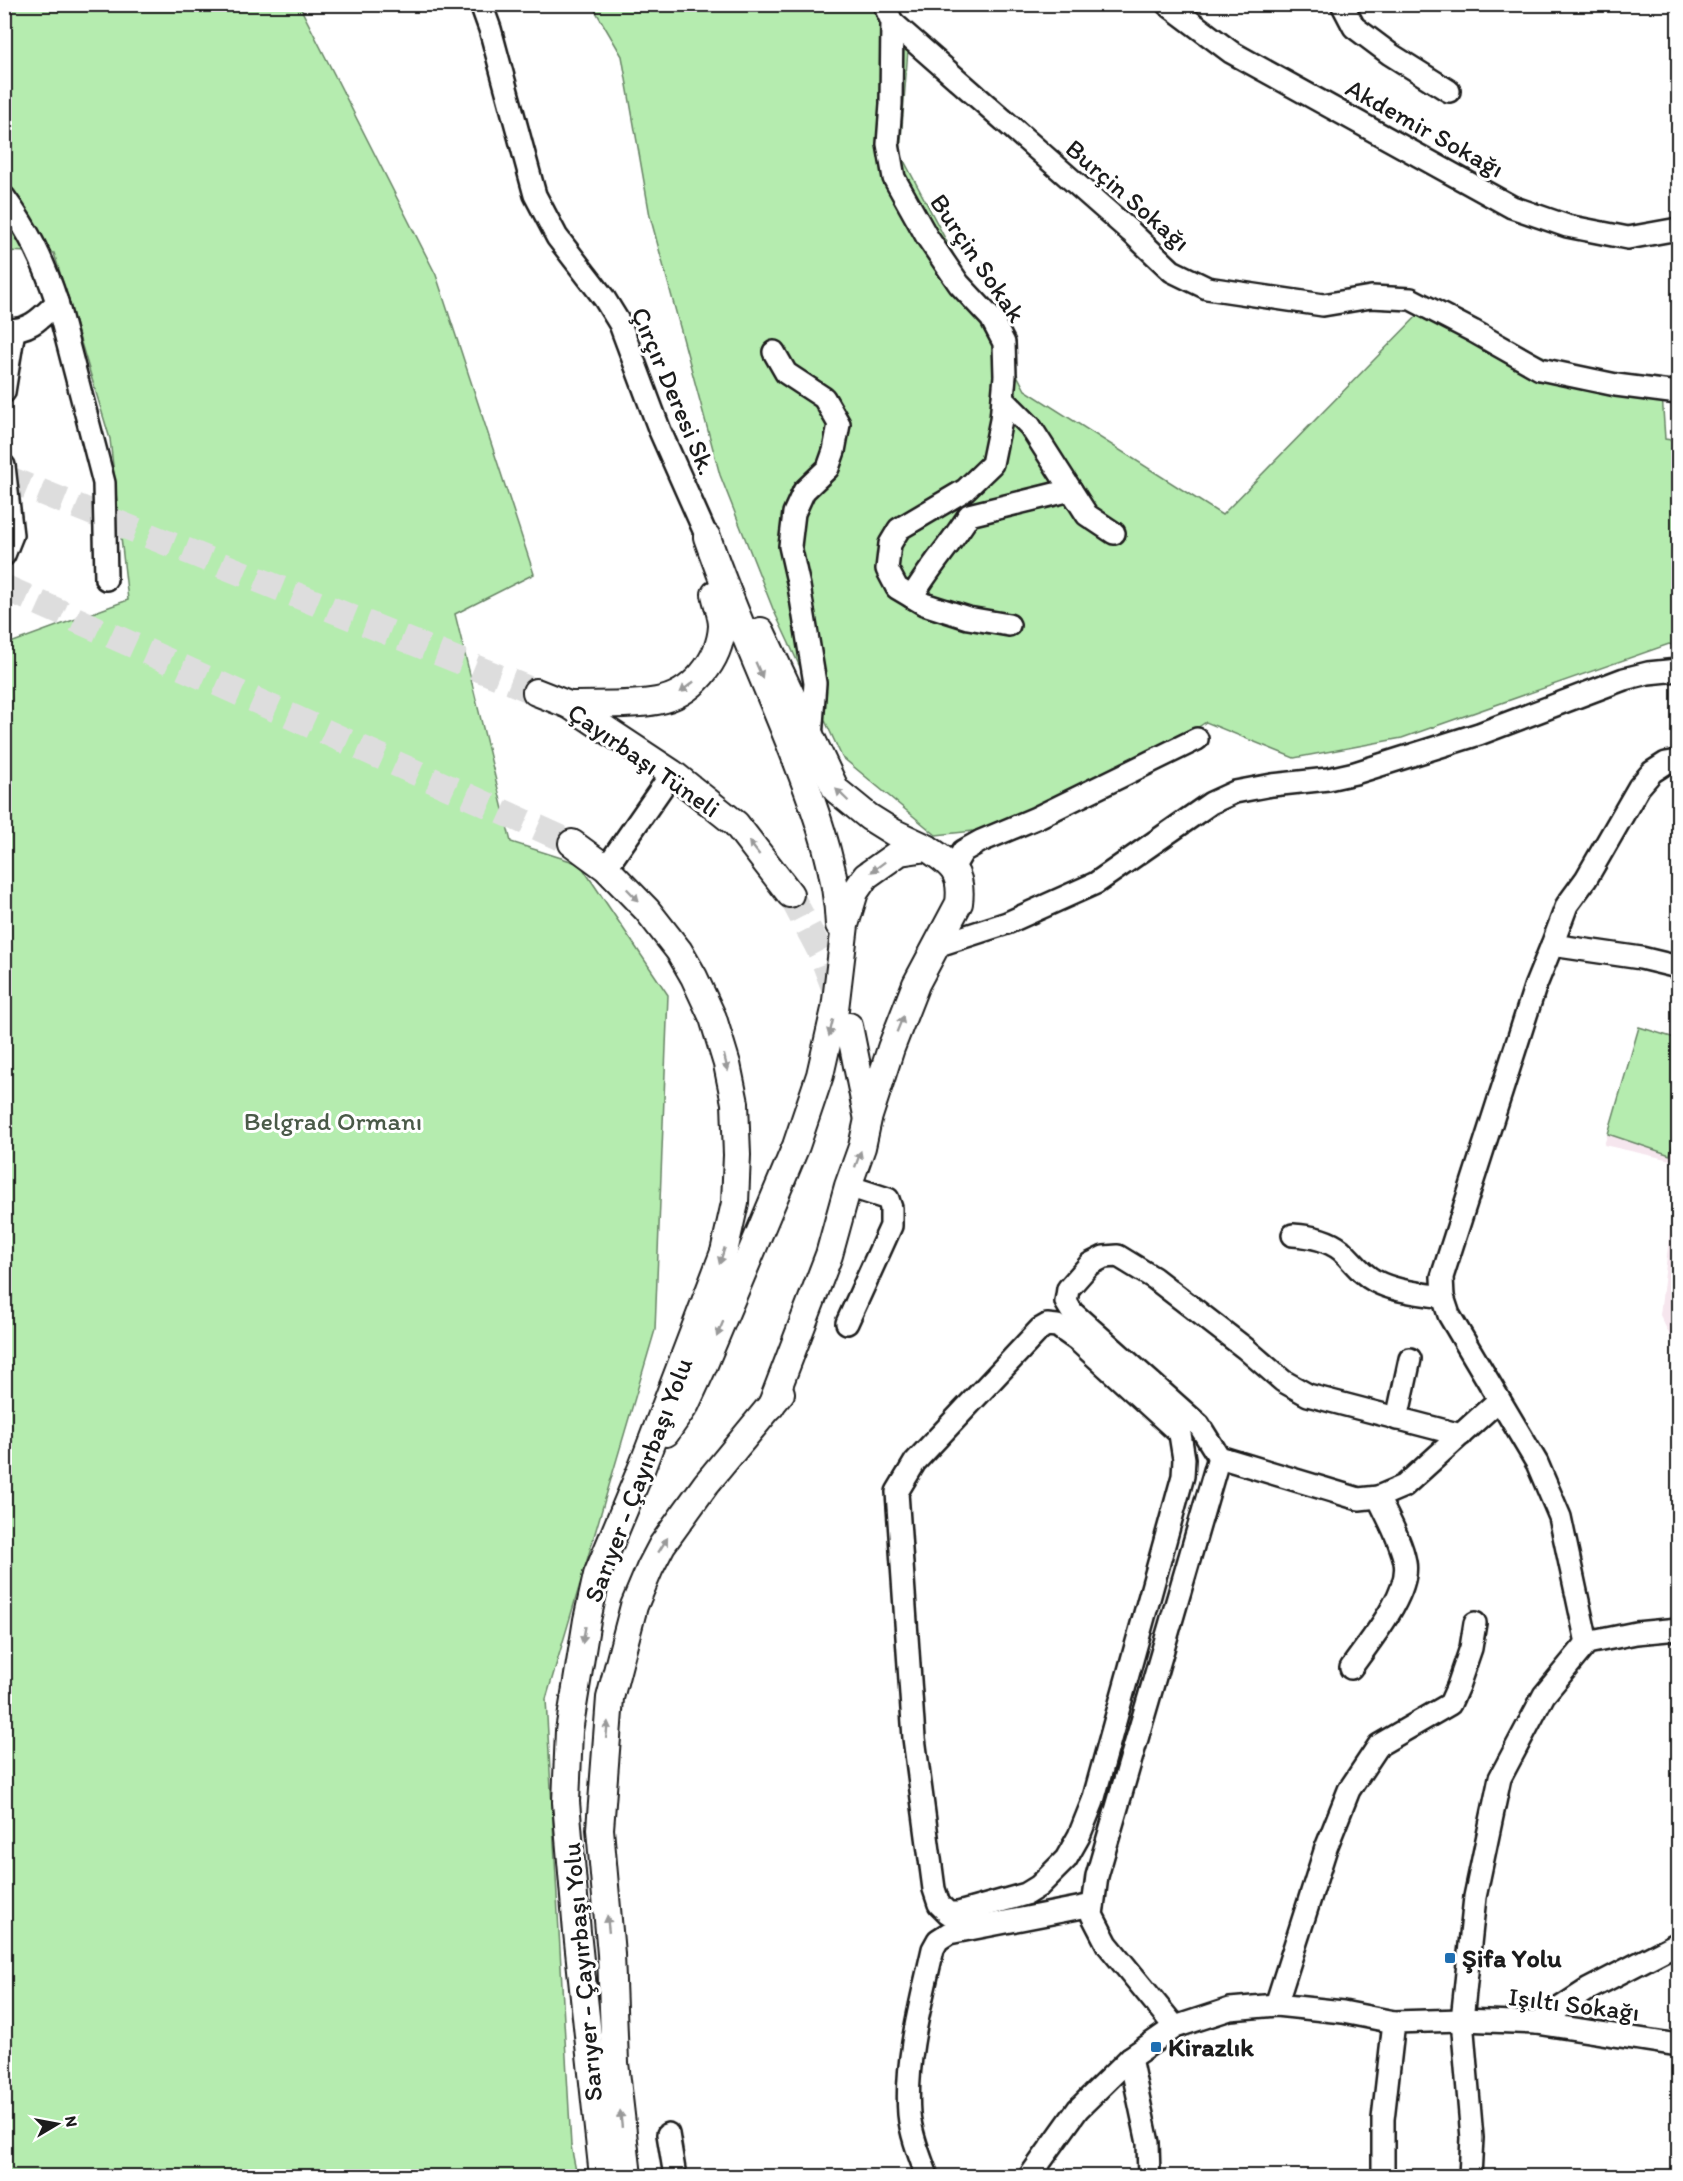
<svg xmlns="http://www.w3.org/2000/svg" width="1683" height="2181" font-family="Itim,sans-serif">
<rect width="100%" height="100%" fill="#fff"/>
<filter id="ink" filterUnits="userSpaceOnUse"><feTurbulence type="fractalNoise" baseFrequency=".0167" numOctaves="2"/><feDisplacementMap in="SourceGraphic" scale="12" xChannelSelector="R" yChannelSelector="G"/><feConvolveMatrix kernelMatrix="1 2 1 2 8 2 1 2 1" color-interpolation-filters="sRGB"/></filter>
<g filter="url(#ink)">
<path fill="#f6e6ee" d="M 1642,1027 L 1678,1038 L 1678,1353 L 1660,1315 L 1673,1205 L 1675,1161 L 1604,1145 Z"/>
<g fill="#b5ecaf" stroke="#688466" stroke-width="1.5">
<path d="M 5,5 L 299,5 L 436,275 L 534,574 L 455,614 L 511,842 L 580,864 L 668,995 L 655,1330 L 546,1699 L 571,2146 L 577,2176 L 5,2176 L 5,645 L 128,600 L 110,439 L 54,253 L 5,251 Z"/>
<path d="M 592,5 L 892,5 L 908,49 L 900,153 L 1025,390 L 1222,515 L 1420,313 L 1478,326 L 1603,384 L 1662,394 L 1665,439 L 1678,441 L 1678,647 L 1669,644 L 1402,738 L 1294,758 L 1206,722 L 1057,822 L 936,835 L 842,757 L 773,609 L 720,475 L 650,216 L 622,56 Z"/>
<path d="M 1639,1027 L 1678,1039 L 1678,1124 L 1670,1155 L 1608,1134 Z"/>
</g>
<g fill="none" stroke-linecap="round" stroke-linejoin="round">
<g stroke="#ddd" stroke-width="26" stroke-dasharray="26 13" stroke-linecap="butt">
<path d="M 4,477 L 536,692"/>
<path d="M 4,587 L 572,843"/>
<path d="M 790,894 L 821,953 L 839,1001"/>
</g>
<defs>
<g id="minor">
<path d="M 481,4 L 490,29 L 535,195 L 557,237 L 604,298 L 620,324 L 660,431 L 707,537"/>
<path d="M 884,4 L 892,22 L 891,104 L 888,144 L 894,178 L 927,237 L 959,284 L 991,318 L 1004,343 L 1005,376 L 1001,420 L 992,464 L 965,490 L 899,529 L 890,544 L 887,569 L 897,588 L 924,604 L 968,618 L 1009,625"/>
<path d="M 1167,4 L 1231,52 L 1512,207 L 1567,226 L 1628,238 L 1678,229"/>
<path d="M 1342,4 L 1354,27 L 1390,54 L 1449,91"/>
<path d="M 892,22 L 1131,232 L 1172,271 L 1207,288 L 1323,305 L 1371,297 L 1411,299 L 1473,331 L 1540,369 L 1616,385 L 1678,393"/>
<path d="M 4,197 C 29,231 44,262 57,302 C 40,319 30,331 4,330"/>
<path d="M 57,302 L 104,483 L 106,579"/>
<path d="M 774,352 L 786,373 L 824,398 L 839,424 L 834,451 L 828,468 L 804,491 L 794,513 L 790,546 L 799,586 L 815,683 L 811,738"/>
<path d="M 4,392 L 14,330"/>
<path d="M 1003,399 L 1030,426 L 1087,515 L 1114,533"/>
<path d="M 4,466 L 12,535 L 4,555"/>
<path d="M 912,597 C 929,568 951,544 969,515 L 1071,490"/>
<path d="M 606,868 L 672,773"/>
<path d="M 953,868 L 963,851 L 981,841 L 1036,818 L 1197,739"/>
<path d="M 1552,945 L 1567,905 L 1586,879 L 1639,787 L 1652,772 L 1666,763 L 1678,761"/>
<path d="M 936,946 L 1007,923 L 1096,883 L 1211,803 L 1235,792 L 1272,785 L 1328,779 L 1355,773 L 1479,734 L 1624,679 L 1648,673 L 1678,670"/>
<path d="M 1293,1235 C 1310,1236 1327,1239 1341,1250 C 1352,1260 1361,1274 1375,1281 C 1396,1292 1420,1293 1443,1297"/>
<path d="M 847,1323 L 891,1226 L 891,1208 L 888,1199 L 848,1186"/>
<path d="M 1047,1325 L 1057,1326 L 1077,1340 L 1180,1434 L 1184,1459 L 1183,1476 L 1093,1801 L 1079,1836 L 1066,1859 L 1039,1886 L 1026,1894 L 958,1913 L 948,1913 L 939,1904 L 934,1889 L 914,1738 L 897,1492 L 915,1462 L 1040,1329 Z"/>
<path d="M 1397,1419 L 1410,1359"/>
<path d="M 1461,1435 L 1308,1395 L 1283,1381 L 1246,1349 L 1154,1278 L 1118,1256 L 1104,1257 L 1090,1264 L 1068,1289 L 1066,1302 L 1072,1312 L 1199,1425 L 1219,1457 L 1359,1499 L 1378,1497 L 1404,1486 L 1499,1400"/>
<path d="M 1587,1643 L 1560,1517 L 1537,1463 L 1449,1315 L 1443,1297 L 1442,1277 L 1535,987 L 1552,945 L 1641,958 L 1678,967"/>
<path d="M 1351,1668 C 1368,1643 1411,1593 1405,1562 C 1401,1540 1387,1517 1378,1497"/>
<path d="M 1276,2005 L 1326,1848 L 1349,1790 L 1379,1745 L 1450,1704 L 1458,1686 L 1471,1648 L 1475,1623"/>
<path d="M 1537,2023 L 1589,1989 L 1678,1943"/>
<path d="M 1175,2027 L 1107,1944 L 1092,1915 L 1097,1876 L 1219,1457"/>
<path d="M 1130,2058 L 1148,2143 L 1149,2176"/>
<path d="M 668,2134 L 675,2176"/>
<path d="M 927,2176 C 920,2157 911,2135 909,2114 C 905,2059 921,2003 933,1949 L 938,1940 L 949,1933 L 1093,1905"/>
<path d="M 1030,2176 L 1078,2109 L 1130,2058 L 1175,2027 L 1230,2009 L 1276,2005 L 1343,2012 L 1394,2022 L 1462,2020 L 1537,2023 L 1678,2045"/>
<path d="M 1383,2176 L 1383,2119 L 1394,2022"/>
<path d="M 1470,2176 L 1472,2138 L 1462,2020 L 1475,1897 L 1500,1778 L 1544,1695 L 1587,1643 L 1636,1633 L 1678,1629"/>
</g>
<g id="major">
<path d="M 707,537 C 735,618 772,695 802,775 C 820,823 837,873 839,925"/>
<path d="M 761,631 L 836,790 L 869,817 L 893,832 L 927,848"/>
<path d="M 536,692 L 569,705 L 672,773 L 736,824 L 790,894"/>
<path d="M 569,705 C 597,704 629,706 657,701 C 692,695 720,661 722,626 C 722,616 717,604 715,594"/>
<path d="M 572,843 L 606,868 L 647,910 L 679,951 L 694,977 L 713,1018 L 727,1064 L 735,1103 L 737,1155 L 735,1203 L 724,1252 L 642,1467 L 597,1575 L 587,1620 L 569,1731 L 566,1802 L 577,1932 L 603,2176"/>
<path d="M 849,1026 L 867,1115"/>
<path d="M 666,1433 L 686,1404 L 703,1367 L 796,1146 L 820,1075 L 835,1009 L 845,925 L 855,892 L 866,876 L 900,852 L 927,848 C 951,864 963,872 959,903 L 916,984 L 891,1048 L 868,1119 L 862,1147 L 848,1186 L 829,1255 L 771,1406"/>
<path d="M 628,2176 L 615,2063 L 611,1954 L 600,1829 L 610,1698 L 634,1606 L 650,1568 L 662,1545 L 706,1484 L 781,1393"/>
</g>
</defs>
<use href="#minor" stroke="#1c1c1c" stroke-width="26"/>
<use href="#major" stroke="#1c1c1c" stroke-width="30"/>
<use href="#minor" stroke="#fff" stroke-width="21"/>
<use href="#major" stroke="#fff" stroke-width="26"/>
</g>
<defs><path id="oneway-solid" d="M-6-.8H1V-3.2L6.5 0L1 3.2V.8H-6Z" transform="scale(1.5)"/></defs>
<g fill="#999">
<use href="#oneway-solid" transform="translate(759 670) rotate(67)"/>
<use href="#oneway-solid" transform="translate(687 687) rotate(142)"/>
<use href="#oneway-solid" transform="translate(842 795) rotate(-136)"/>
<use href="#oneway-solid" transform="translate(754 848) rotate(-128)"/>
<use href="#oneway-solid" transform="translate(878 867) rotate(143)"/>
<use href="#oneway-solid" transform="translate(633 895) rotate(46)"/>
<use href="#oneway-solid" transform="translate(900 1024) rotate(-68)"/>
<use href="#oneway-solid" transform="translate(831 1028) rotate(104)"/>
<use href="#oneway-solid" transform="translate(726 1063) rotate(76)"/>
<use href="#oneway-solid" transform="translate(858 1159) rotate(-70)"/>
<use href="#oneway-solid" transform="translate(722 1256) rotate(108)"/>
<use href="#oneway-solid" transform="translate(720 1329) rotate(113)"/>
<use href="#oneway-solid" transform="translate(663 1545) rotate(-58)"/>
<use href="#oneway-solid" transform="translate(584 1635) rotate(100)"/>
<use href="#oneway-solid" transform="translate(607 1730) rotate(-84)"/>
<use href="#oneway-solid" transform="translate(608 1924) rotate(-96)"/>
<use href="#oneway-solid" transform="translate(621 2119) rotate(-96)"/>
</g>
</g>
<g fill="#1f6fb2" stroke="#fff" stroke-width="2">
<rect x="1444" y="1952" width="12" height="12" rx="3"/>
<rect x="1150" y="2041" width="12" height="12" rx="3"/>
</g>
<g text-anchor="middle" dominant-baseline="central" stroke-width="6" stroke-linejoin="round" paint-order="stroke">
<g font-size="26" fill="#1c1c1c" stroke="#fff">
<text transform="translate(1425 128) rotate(29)">Akdemir Sokağı</text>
<text transform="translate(1128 195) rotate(41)">Burçin Sokağı</text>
<text transform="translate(978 258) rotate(56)">Burçin Sokak</text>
<text transform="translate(674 391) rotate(67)">Çırçır Deresi Sk.</text>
<text transform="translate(644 760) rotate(35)">Çayırbaşı Tüneli</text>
<text transform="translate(638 1480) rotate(-69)">Sarıyer - Çayırbaşı Yolu</text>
<text transform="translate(582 1972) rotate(-95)">Sarıyer - Çayırbaşı Yolu</text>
<text transform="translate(1574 2004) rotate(7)">Işıltı Sokağı</text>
</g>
<g font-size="26" fill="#4a5a48" stroke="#fff">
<text x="333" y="1121">Belgrad Ormanı</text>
</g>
<g font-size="26" font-weight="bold" fill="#1c1c1c" stroke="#fff" text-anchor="start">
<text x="1462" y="1958">Şifa Yolu</text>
<text x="1168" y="2047">Kirazlık</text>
</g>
</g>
<rect width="1683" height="2181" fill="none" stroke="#fff" stroke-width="24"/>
<rect x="12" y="12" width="1659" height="2157" fill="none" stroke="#1c1c1c" stroke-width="2" filter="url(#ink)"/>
<g transform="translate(57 2124) rotate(80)" stroke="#ffffff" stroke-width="4.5" paint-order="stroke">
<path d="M0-4.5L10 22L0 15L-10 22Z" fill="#1c1c1c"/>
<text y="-9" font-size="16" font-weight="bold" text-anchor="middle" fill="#1c1c1c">N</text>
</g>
</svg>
